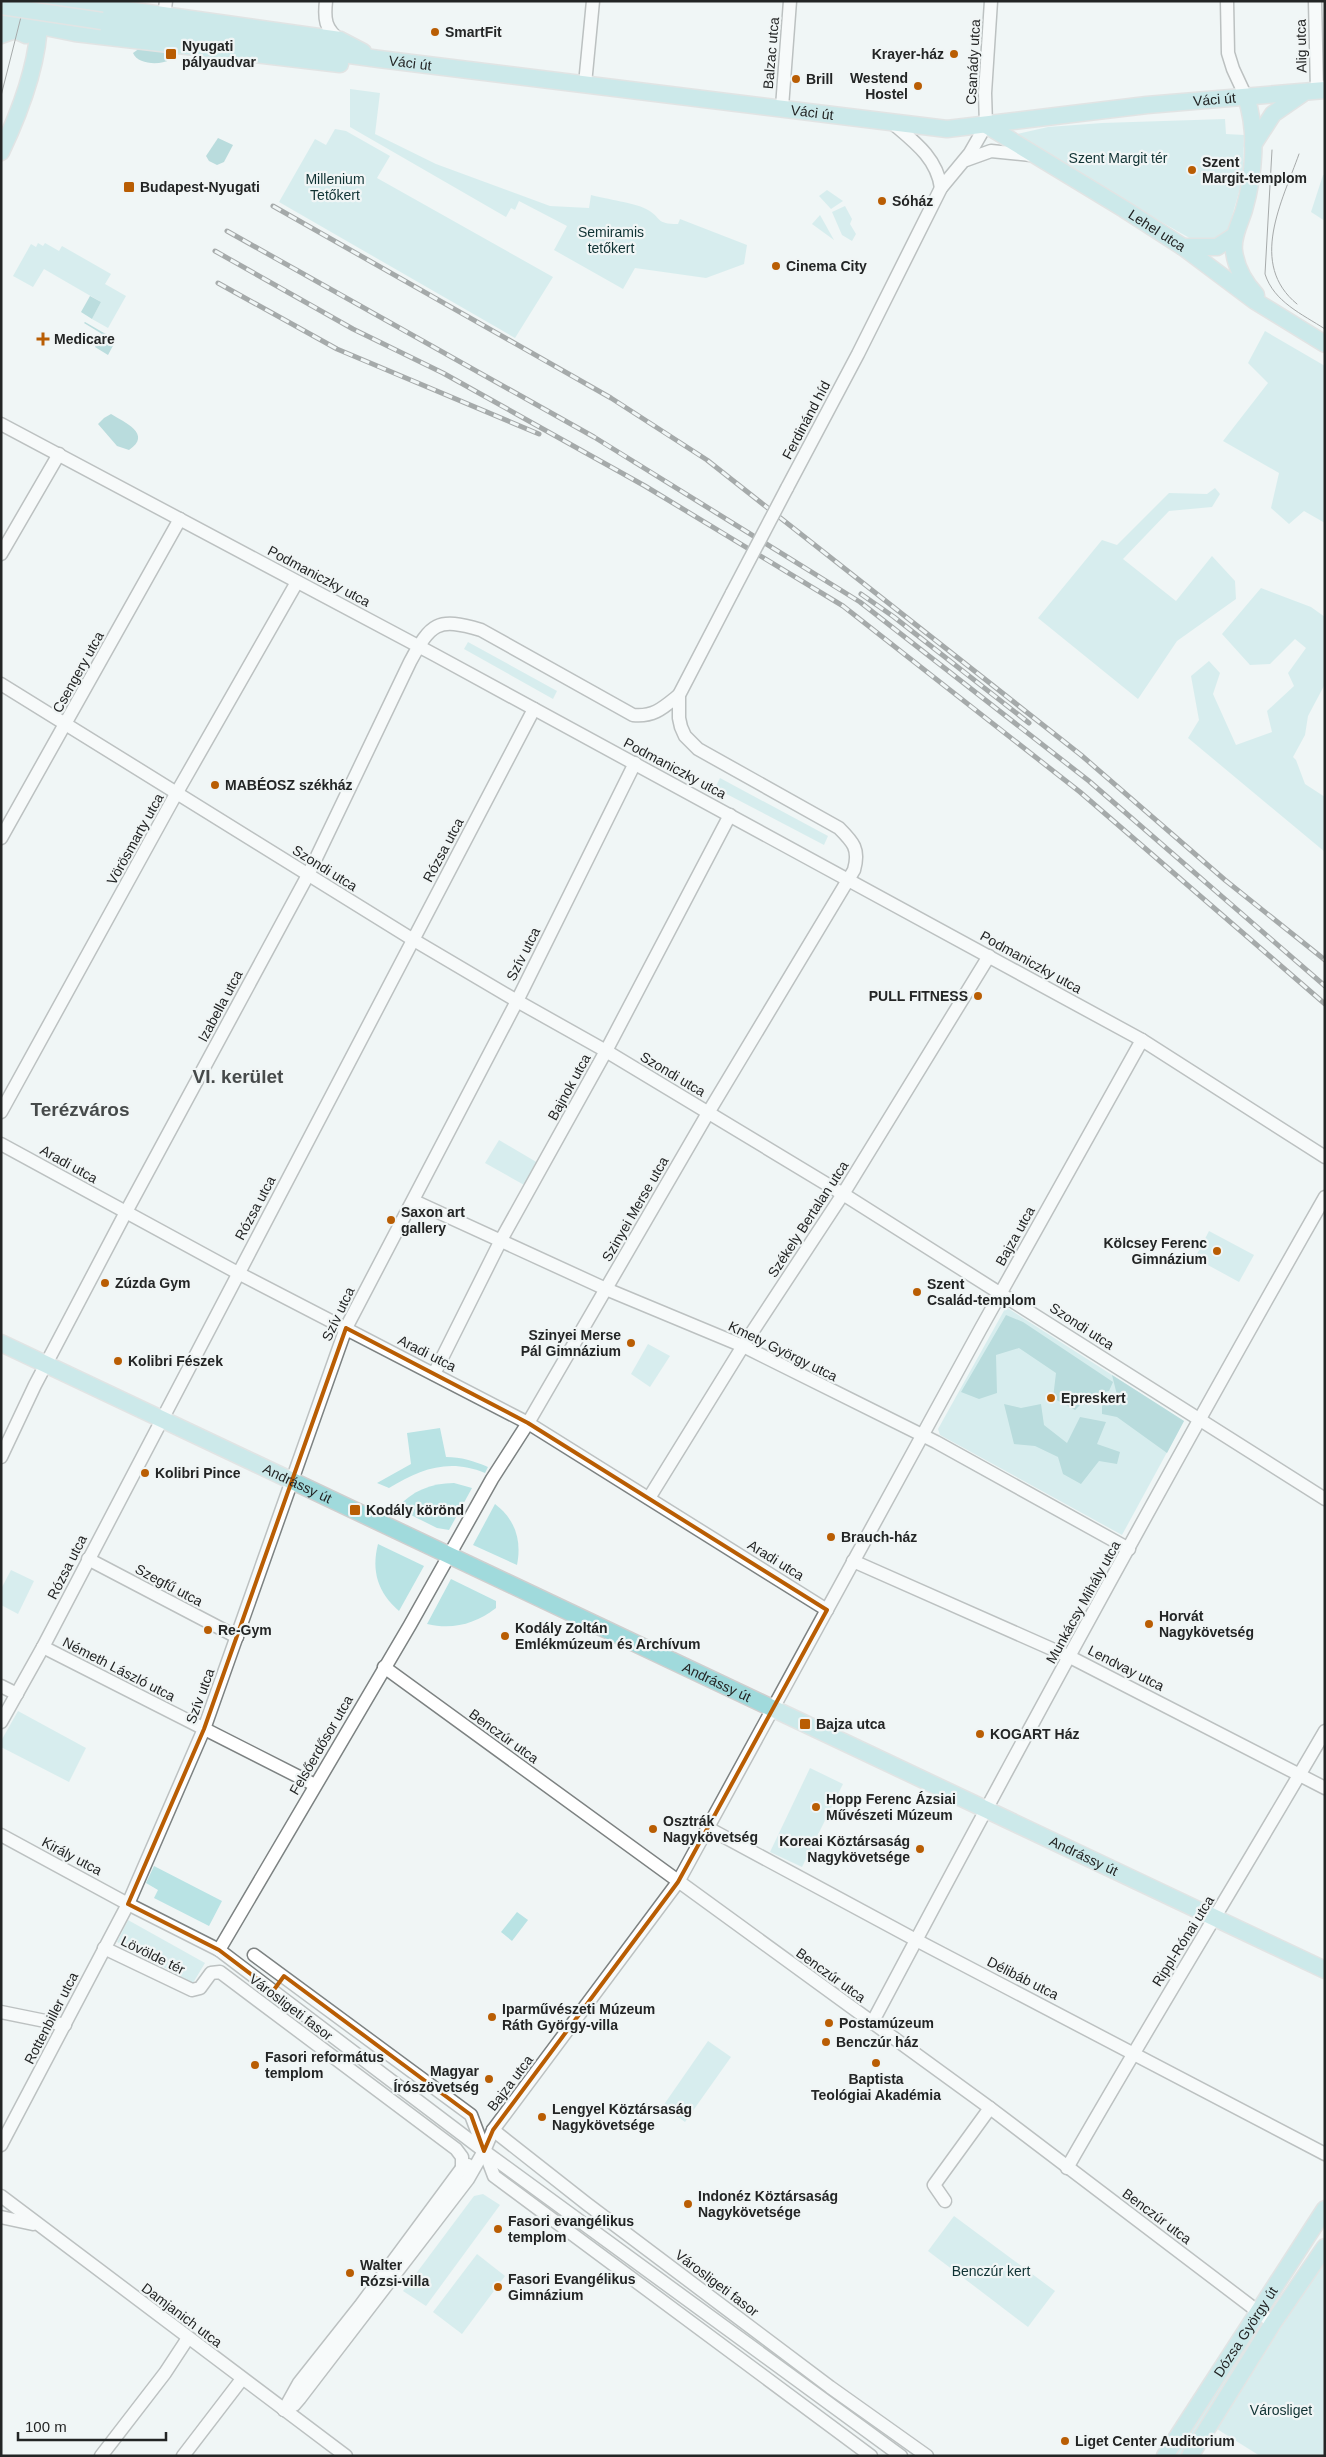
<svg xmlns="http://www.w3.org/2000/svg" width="1326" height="2457" font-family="Helvetica,sans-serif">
<rect width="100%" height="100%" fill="#f0f5f5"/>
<g fill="#b9e3e4">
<path d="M 350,89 L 380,93 L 375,134 L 436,164 L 550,206 L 589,208 L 591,195 C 605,199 637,203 648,210 C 662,218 655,224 678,224 L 680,219 L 747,245 L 744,264 L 706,278 L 635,268 L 623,289 L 554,250 L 567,226 L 519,201 L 515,210 L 511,208 L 506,217 L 350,127 Z"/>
<path d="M 1225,119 L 1226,134 L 1244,135 L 1243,178 L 1227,234 L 1216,245 L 1200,244 L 1014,138 L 1013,135 L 1048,127 L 1102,123 Z"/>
<path d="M 335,129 L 346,131 L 390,156 L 377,178 L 553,277 L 515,338 L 279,202 L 315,139 L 326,145 Z"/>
<path d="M 1323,175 L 1325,175 L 1325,221 L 1311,212 Z"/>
<path d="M 827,190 L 843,201 L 831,209 L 819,196 Z"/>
<path d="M 845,206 L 852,219 L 850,224 L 856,234 L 852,241 L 842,235 L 832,212 Z"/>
<path d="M 820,215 L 834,240 L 812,224 Z"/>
<path d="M 38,243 L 43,246 L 45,243 L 59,251 L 62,246 L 111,274 L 105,284 L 126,296 L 108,328 L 92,319 L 101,302 L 44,269 L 33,287 L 13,276 L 31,244 L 36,247 Z"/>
<path d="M 1265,331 L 1325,366 L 1325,523 L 1304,511 L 1289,524 L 1271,508 L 1279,473 L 1223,441 L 1268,383 L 1248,363 Z"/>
<path d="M 1215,488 L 1220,494 L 1212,507 L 1169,511 L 1123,559 L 1176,601 L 1212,556 L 1235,581 L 1236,599 L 1177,641 L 1138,699 L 1038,618 L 1102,540 L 1117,545 L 1169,493 L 1207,494 Z"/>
<path d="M 1261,588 L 1311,607 L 1325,617 L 1325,684 L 1308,716 L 1305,735 L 1293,757 L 1296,760 L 1305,784 L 1325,797 L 1325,852 L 1188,738 L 1199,720 L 1191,676 L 1209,661 L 1220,673 L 1213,694 L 1236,745 L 1272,732 L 1267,711 L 1294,686 L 1288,673 L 1306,648 L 1295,639 L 1270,664 L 1250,665 L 1222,634 Z"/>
<path d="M 468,642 L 557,691 L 553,699 L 464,649 Z"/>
<path d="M 720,778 L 828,836 L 824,845 L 715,788 Z"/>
<path d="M 499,1140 L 538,1163 L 526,1186 L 485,1163 Z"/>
<path d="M 1209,1231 L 1254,1255 L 1239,1282 L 1195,1258 Z"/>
<path d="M 1006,1307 L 1184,1421 L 1122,1535 L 940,1435 L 938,1429 Z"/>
<path d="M 648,1344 L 670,1356 L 650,1387 L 631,1374 Z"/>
<path d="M 440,1428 L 446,1457 C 461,1457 474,1461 488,1467 L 485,1473 C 449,1458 420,1469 389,1488 L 377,1483 L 411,1464 L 407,1433 Z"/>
<path d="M 454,1483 L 472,1488 L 449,1530 L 437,1528 L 397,1508 C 412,1491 431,1483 454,1483 Z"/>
<path d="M 495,1504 C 515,1519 522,1540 517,1565 L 473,1545 Z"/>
<path d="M 378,1544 L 424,1566 L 399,1611 C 378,1593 371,1571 378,1544 Z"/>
<path d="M 11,1570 L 34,1581 L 18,1614 L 1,1605 L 1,1589 Z"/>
<path d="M 451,1579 L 496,1601 L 496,1608 C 475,1624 453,1630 427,1624 Z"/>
<path d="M 18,1711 L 86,1748 L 69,1782 L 1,1747 L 1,1741 Z"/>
<path d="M 810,1768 L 843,1784 L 802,1867 L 770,1852 Z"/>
<path d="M 154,1866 L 222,1901 L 209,1926 L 154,1898 L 158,1890 L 146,1883 Z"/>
<path d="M 517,1912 L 528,1920 L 512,1941 L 501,1932 Z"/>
<path d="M 128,1920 L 205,1963 L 193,1983 L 117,1942 Z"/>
<path d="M 708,2041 L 731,2057 L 685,2122 L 663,2106 Z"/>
<path d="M 483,2194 L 500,2205 L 426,2306 L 403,2291 L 474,2196 Z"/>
<path d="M 954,2216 L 1055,2291 L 1028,2327 L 928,2251 Z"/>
<path d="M 477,2254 L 505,2276 L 462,2334 L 433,2312 Z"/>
<path d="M 1325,2258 L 1325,2456 L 1260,2456 L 1217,2429 Z"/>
<path d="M 1253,2336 L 1257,2339 L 1181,2456 L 1175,2456 Z"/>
</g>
<g fill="#77bcbe">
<path d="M 140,48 L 158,48 L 171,54 L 170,60 C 160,65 138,65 133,53 Z"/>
<path d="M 218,138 L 233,145 L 224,162 L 217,165 L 209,161 L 206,156 Z"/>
<path d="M 111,414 C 124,422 153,434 129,450 L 117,446 L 98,424 L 104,418 Z"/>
<path d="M 1006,1315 L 1023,1322 L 1113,1382 L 1109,1391 L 1090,1395 L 1075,1410 L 1053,1398 L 1056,1373 L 1019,1348 L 996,1355 L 997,1393 L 979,1399 L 961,1392 Z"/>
<path d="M 1112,1375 L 1184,1421 L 1167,1453 L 1117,1417 L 1102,1414 L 1102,1402 L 1118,1399 Z"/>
<path d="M 1004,1404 L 1021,1408 L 1041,1404 L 1044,1425 L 1067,1443 L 1080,1417 L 1106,1422 L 1097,1444 L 1120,1452 L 1117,1464 L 1099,1461 L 1081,1484 L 1063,1474 L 1058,1457 L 1035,1446 L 1014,1444 Z"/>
</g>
<g fill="#7abfc0">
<path d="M 90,296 L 101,302 L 92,319 L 81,312 Z"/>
<path d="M 85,322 L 116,340 L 108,355 L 95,347 L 102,334 L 84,323 Z"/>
</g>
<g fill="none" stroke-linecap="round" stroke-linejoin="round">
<defs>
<g id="minor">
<path d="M 326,1 C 324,19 325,29 340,40"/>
<path d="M 1227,1 L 1228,53 L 1233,69 L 1246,97"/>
<path d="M 1315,1 L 1317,91"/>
<path d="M 164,16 L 166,1"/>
<path d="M 585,84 L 593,1"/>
<path d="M 782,107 L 790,1"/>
<path d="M 890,121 C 912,140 937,157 941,188"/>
<path d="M 966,160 L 991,151 L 1031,155"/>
<path d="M 1,424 L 435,655 L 1142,1040 L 1325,1157"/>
<path d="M 787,488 L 858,354 L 941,188 L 970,153 L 986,125 L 985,93 L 991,1"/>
<path d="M 1,554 L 59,454"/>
<path d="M 1,684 L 412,939 L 517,1001 L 606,1051 L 843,1194 L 1325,1499"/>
<path d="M 1,838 L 180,519"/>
<path d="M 1,1112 L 176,794 L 297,582"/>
<path d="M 1,1144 L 238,1273 L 528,1423 L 827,1610"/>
<path d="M 414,1201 L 606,1289 L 743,1346 L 936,1442 L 1129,1549"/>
<path d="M 434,1374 L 501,1240 L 606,1051 L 730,815"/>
<path d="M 1,1457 L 35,1385 L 126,1212 L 308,875 L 410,662 C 431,623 437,617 481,630 L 633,715 C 654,717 663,708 679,695"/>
<path d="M 649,1498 L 743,1346 L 843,1194 L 989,956"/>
<path d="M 88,1559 L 237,1637"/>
<path d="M 853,1561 L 1070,1657 L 1325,1788"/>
<path d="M 43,1647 L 315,1785"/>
<path d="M 384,1667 L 990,2108 L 1273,2323"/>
<path d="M 1,1686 L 17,1694"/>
<path d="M 1,1722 L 43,1647 L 534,709"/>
<path d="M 708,1828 L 916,1940 L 1325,2154"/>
<path d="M 1,1835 L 128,1904 L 219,1950 L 484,2151 L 901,2456"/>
<path d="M 104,1948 L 192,1990 L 200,1988 L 211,1973 L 220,1972 L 456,2149 L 462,2157 L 462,2168"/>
<path d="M 219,1950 L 410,1625 L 492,1479 L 528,1423 L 708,1113 L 854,870 C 860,849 853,842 839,828 L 698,749 L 685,736 L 681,727 L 679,718 L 679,695 L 732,593"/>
<path d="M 254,1955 L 471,2115 L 494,2176 L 871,2456"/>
<path d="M 1,2012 L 65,2025"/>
<path d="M 872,2023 C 1019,1746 1169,1470 1325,1197"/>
<path d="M 493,2130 L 587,2204 L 830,2387 L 927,2456"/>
<path d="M 1,2145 L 128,1904 L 204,1729 L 346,1328 L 517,1001 L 635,763"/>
<path d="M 1067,2168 C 1151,2021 1240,1877 1325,1731"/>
<path d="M 1,2196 L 346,2456"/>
<path d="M 945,2201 L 934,2185 L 990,2108"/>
<path d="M 1,2217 L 33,2224"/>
<path d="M 284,2410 L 294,2405 L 300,2398 L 468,2179 L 484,2151 L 493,2130 L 678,1882 L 980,1330 L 1142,1040"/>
<path d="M 284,2410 L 299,2383 L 360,2306 L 462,2168 L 468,2165"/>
<path d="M 101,2456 L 165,2373 L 188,2338"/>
<path d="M 183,2456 L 242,2379"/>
</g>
<g id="major">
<path d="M 45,1 L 92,5 L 340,40 L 363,52"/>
<path d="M 1,18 L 75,33 L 340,64"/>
<path id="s1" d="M 102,21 L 379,59 L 947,129 L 1147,105 L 1325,90"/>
<path d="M 1,35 L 15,30 L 26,35"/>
<path d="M 1246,97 C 1258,132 1254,175 1244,210 C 1240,223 1232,237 1234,251 C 1236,267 1245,283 1256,295"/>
<path id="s2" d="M 986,125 L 1124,209 L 1183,247 L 1255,301 L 1325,344"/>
<path d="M 1253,145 L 1273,114 L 1302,94"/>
<path d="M 1,152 C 20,112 40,59 39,15"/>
<path d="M 1183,247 L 1217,247 L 1234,236"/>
<path id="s3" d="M 1,1343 L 1325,1970"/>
<path id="s4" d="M 1165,2456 L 1325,2209"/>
<path d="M 1190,2456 L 1273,2323 L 1325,2247"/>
</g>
</defs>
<use href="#minor" stroke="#7d8282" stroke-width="15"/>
<use href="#major" stroke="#cfcfcf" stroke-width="19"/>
<use href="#minor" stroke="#fff" stroke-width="12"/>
<use href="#major" stroke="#a0dadc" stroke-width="16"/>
<g stroke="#4b4e4e" stroke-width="1">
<path d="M 1,96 L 25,1"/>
<path d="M 1272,150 L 1265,274 C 1274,302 1302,314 1325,329"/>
<path d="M 1297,304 C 1248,264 1282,202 1299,154"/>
</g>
<defs>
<g id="rail">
<path d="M 273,206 L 611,398 L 707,460 L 1081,755 L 1225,880 L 1325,960"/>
<path d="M 227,231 L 594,437 L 860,602 L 1089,781 L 1325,986"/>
<path d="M 215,251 L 353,329 L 443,373 L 645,486 L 843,606 L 1080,792 L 1325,1004"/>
<path d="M 218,283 L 337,349 L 539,434"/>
<path d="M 861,594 L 894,617 L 1029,723"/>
</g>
</defs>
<use href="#rail" stroke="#4b4e4e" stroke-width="5"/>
<use href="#rail" stroke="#f0f5f5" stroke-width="3" stroke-dasharray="9" stroke-linecap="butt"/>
<defs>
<path id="minor-bridge" d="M 732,593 L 787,488"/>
<path id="major-bridge" d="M 1,6 L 102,21"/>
</defs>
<use href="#minor-bridge" stroke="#7d8282" stroke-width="15" stroke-linecap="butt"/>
<use href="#major-bridge" stroke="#cfcfcf" stroke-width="19" stroke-linecap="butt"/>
<use href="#minor-bridge" stroke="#fff" stroke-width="12"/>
<use href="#major-bridge" stroke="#a0dadc" stroke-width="16"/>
</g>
<path d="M0 0H1326V2457H0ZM 346,1328 L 528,1423 L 827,1610 L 678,1882 L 493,2130 L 484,2151 L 471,2115 L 284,1976 L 273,1991 L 219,1950 L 128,1904 L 204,1729 Z" fill="#f0f5f5" fill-opacity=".55" fill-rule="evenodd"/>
<path fill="none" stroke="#b95d03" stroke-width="4" stroke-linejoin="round" d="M 346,1328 L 528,1423 L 827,1610 L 678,1882 L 493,2130 L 484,2151 L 471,2115 L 284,1976 L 273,1991 L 219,1950 L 128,1904 L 204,1729 Z"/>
<g fill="#b95d03" stroke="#f0f5f5" stroke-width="2">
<circle cx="435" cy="32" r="5"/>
<rect x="165" y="48" width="12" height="12" rx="2.5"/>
<circle cx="954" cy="54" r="5"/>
<circle cx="796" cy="79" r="5"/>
<circle cx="918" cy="86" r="5"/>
<circle cx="1192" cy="170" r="5"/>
<rect x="123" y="181" width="12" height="12" rx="2.5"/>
<circle cx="882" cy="201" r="5"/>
<circle cx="776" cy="266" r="5"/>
<path d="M40.5 331.5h5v5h5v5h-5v5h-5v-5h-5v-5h5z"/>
<circle cx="215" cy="785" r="5"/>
<circle cx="978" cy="996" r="5"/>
<circle cx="391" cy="1220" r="5"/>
<circle cx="1217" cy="1251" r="5"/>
<circle cx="105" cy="1283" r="5"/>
<circle cx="917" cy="1292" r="5"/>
<circle cx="631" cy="1343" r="5"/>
<circle cx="118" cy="1361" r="5"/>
<circle cx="1051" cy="1398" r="5"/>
<circle cx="145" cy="1473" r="5"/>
<rect x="349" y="1504" width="12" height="12" rx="2.5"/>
<circle cx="831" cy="1537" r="5"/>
<circle cx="1149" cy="1624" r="5"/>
<circle cx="208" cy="1630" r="5"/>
<circle cx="505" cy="1636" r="5"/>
<rect x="799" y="1718" width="12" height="12" rx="2.5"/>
<circle cx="980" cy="1734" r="5"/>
<circle cx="816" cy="1807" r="5"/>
<circle cx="653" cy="1829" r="5"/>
<circle cx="920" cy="1849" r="5"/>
<circle cx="492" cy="2017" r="5"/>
<circle cx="829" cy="2023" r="5"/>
<circle cx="826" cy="2042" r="5"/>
<circle cx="876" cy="2063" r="5"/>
<circle cx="255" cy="2065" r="5"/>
<circle cx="489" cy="2079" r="5"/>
<circle cx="542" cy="2117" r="5"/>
<circle cx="688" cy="2204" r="5"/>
<circle cx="498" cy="2229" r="5"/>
<circle cx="350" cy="2273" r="5"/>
<circle cx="498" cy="2287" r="5"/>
<circle cx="1065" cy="2441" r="5"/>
</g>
<g text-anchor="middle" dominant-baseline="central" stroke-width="4.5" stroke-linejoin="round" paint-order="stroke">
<g font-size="14" font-weight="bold" fill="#232525" stroke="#f0f5f5" text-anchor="start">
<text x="445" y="32">SmartFit</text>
<text x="182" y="46">Nyugati<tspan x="182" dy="16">pályaudvar</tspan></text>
<text x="944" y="54" text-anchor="end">Krayer-ház</text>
<text x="908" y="78" text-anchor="end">Westend<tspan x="908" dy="16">Hostel</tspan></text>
<text x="806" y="79">Brill</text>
<text x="1202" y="162">Szent<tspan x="1202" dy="16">Margit-templom</tspan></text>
<text x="140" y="187">Budapest-Nyugati</text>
<text x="892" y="201">Sóház</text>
<text x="786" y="266">Cinema City</text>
<text x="54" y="339">Medicare</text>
<text x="225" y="785">MABÉOSZ székház</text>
<text x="968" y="996" text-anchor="end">PULL FITNESS</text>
<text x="401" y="1212">Saxon art<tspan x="401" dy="16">gallery</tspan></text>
<text x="1207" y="1243" text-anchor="end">Kölcsey Ferenc<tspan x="1207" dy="16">Gimnázium</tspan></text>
<text x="115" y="1283">Zúzda Gym</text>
<text x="927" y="1284">Szent<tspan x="927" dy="16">Család-templom</tspan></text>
<text x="621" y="1335" text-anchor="end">Szinyei Merse<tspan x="621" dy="16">Pál Gimnázium</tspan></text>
<text x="128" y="1361">Kolibri Fészek</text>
<text x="1061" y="1398">Epreskert</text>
<text x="155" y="1473">Kolibri Pince</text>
<text x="366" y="1510">Kodály körönd</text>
<text x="841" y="1537">Brauch-ház</text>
<text x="1159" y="1616">Horvát<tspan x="1159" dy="16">Nagykövetség</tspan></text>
<text x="515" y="1628">Kodály Zoltán<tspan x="515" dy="16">Emlékmúzeum és Archívum</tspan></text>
<text x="218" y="1630">Re-Gym</text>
<text x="816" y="1724">Bajza utca</text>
<text x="990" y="1734">KOGART Ház</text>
<text x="826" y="1799">Hopp Ferenc Ázsiai<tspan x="826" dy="16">Művészeti Múzeum</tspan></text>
<text x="663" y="1821">Osztrák<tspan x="663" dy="16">Nagykövetség</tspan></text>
<text x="910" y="1841" text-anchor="end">Koreai Köztársaság<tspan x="910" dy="16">Nagykövetsége</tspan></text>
<text x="502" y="2009">Iparművészeti Múzeum<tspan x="502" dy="16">Ráth György-villa</tspan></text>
<text x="839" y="2023">Postamúzeum</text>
<text x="836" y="2042">Benczúr ház</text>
<text x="265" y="2057">Fasori református<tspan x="265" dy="16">templom</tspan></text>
<text x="479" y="2071" text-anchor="end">Magyar<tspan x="479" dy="16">Írószövetség</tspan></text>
<text x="876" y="2079" text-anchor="middle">Baptista<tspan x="876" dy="16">Teológiai Akadémia</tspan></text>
<text x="552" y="2109">Lengyel Köztársaság<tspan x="552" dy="16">Nagykövetsége</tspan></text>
<text x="698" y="2196">Indonéz Köztársaság<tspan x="698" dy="16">Nagykövetsége</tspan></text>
<text x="508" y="2221">Fasori evangélikus<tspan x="508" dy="16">templom</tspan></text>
<text x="360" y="2265">Walter<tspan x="360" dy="16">Rózsi-villa</tspan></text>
<text x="508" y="2279">Fasori Evangélikus<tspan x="508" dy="16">Gimnázium</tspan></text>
<text x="1075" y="2441">Liget Center Auditorium</text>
</g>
<g font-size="14" fill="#232525" stroke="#f0f5f5">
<text transform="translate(1301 46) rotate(-91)">Alig utca</text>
<text transform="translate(771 53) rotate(-85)">Balzac utca</text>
<text transform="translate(973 62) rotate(-87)">Csanády utca</text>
<text stroke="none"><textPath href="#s1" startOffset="311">Váci út</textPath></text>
<text stroke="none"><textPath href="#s1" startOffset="1121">Váci út</textPath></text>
<text stroke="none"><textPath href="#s1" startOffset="716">Váci út</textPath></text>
<text stroke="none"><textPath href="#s2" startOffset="201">Lehel utca</textPath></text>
<text transform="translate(806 420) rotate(-62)">Ferdinánd híd</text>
<text transform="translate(319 576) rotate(28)">Podmaniczky utca</text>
<text transform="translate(78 672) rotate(-61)">Csengery utca</text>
<text transform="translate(675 768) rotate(28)">Podmaniczky utca</text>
<text transform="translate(135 839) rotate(-61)">Vörösmarty utca</text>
<text transform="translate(443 850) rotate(-62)">Rózsa utca</text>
<text transform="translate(325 868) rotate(32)">Szondi utca</text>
<text transform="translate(523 954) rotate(-63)">Szív utca</text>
<text transform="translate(1031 962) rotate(29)">Podmaniczky utca</text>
<text transform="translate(220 1006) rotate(-62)">Izabella utca</text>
<text transform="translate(673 1074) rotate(31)">Szondi utca</text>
<text transform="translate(569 1087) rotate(-61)">Bajnok utca</text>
<text transform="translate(69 1164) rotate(29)">Aradi utca</text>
<text transform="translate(255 1208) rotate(-62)">Rózsa utca</text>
<text transform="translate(635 1209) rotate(-60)">Szinyei Merse utca</text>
<text transform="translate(808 1219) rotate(-57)">Székely Bertalan utca</text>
<text transform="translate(1015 1236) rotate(-61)">Bajza utca</text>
<text transform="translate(338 1314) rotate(-65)">Szív utca</text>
<text transform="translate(1082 1326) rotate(33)">Szondi utca</text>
<text transform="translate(783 1351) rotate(26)">Kmety György utca</text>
<text transform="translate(427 1353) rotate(27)">Aradi utca</text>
<text stroke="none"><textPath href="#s3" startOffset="328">Andrássy út</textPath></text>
<text transform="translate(776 1560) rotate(32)">Aradi utca</text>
<text transform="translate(67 1567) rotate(-63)">Rózsa utca</text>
<text transform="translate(169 1585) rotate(28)">Szegfű utca</text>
<text transform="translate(1083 1602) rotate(-61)">Munkácsy Mihály utca</text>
<text transform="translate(1126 1668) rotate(27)">Lendvay utca</text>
<text transform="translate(119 1669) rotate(27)">Németh László utca</text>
<text stroke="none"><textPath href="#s3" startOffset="792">Andrássy út</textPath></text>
<text transform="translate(200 1696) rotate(-70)">Szív utca</text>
<text transform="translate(504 1736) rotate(36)">Benczúr utca</text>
<text transform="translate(321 1745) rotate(-60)">Felsőerdősor utca</text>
<text transform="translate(72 1856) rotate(28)">Király utca</text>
<text stroke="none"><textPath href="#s3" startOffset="1198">Andrássy út</textPath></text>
<text transform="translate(1183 1941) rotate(-58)">Rippl-Rónai utca</text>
<text transform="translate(153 1955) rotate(26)">Lövölde tér</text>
<text transform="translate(831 1975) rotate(36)">Benczúr utca</text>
<text transform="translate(1023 1978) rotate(27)">Délibáb utca</text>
<text transform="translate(291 2007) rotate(37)">Városligeti fasor</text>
<text transform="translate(51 2018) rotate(-63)">Rottenbiller utca</text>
<text transform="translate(510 2083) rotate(-53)">Bajza utca</text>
<text transform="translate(1157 2216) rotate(37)">Benczúr utca</text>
<text transform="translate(717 2283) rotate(37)">Városligeti fasor</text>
<text transform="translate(182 2315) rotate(37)">Damjanich utca</text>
<text stroke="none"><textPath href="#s4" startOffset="148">Dózsa György út</textPath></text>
</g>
<g font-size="14" fill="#0f3233" stroke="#f0f5f5">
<text x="1118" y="158">Szent Margit tér</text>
<text x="335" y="179">Millenium<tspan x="335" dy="16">Tetőkert</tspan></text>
<text x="611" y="232">Semiramis<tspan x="611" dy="16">tetőkert</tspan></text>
<text x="991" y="2271">Benczúr kert</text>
<text x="1281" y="2410">Városliget</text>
</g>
<g font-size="19" font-weight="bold" fill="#464a4a" stroke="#f0f5f5">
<text x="238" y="1076">VI. kerület</text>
<text x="80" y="1109">Terézváros</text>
</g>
</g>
<rect width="1326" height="2457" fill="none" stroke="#232525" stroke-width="5"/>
<path d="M18 2432v8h148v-8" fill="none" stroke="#232525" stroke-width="2.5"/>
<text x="25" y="2432" font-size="15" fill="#232525" stroke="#f0f5f5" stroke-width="4" paint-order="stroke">100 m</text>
</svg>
